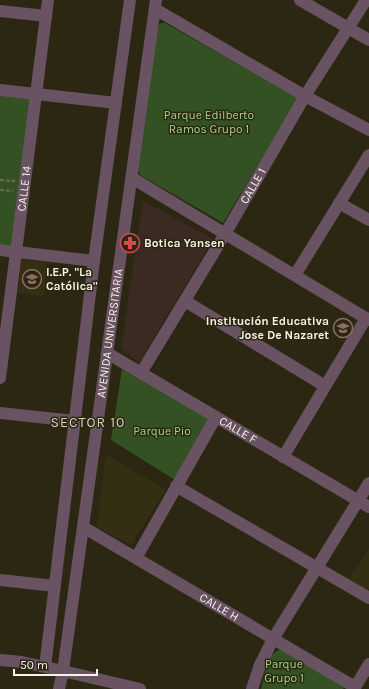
<svg xmlns="http://www.w3.org/2000/svg" width="369" height="689" font-family="Karla,sans-serif">
<rect width="100%" height="100%" fill="#2c2713"/>
<path fill="#3b2a22" d="M 143,201 L 213,239 L 139,363 L 121,348 Z"/>
<g fill="#342e12">
<path d="M 21,260 L 47,262 L 44,296 L 18,293 Z"/>
<path d="M 106,455 L 166,489 L 131,545 L 97,527 Z"/>
<path d="M 369,548 L 369,592 L 349,580 Z"/>
</g>
<g fill="#335122">
<path d="M 161,23 L 165,23 L 298,98 L 223,223 L 140,175 L 138,170 L 157,30 L 159,25 Z"/>
<path d="M 0,93 L 31,97 L 11,245 L 0,244 Z"/>
<path d="M 122,369 L 211,418 L 175,480 L 111,440 Z"/>
<path d="M 280,649 L 346,684 L 343,689 L 261,689 L 269,656 Z"/>
</g>
<g fill="none" stroke-linecap="round" stroke-linejoin="round">
<g stroke="#706c5a" stroke-width="2" stroke-dasharray="4 2" stroke-linecap="butt">
<path d="M 0,180 L 15,181"/>
<path d="M 0,190 L 13,191"/>
</g>
<g stroke="#695262" stroke-width="12">
<path d="M 300,0 L 369,40"/>
<path d="M 155,9 L 305,96 L 369,130"/>
<path d="M 0,11 L 46,16"/>
<path d="M 0,90 L 116,103"/>
<path d="M 132,178 L 369,320"/>
<path d="M 339,203 L 369,220"/>
<path d="M 0,250 L 94,261"/>
<path d="M 295,275 L 369,155"/>
<path d="M 185,301 L 325,386"/>
<path id="s1" d="M 107,353 L 369,507"/>
<path id="s2" d="M 141,373 L 225,234 L 305,96 L 366,0"/>
<path id="s3" d="M 0,378 L 48,0"/>
<path d="M 283,457 L 366,318"/>
<path d="M 176,486 L 369,598"/>
<path id="s4" d="M 83,527 L 355,687"/>
<path d="M 136,558 L 216,417"/>
<path d="M 0,580 L 55,586"/>
<path d="M 0,660 L 22,662 L 45,667"/>
<path d="M 59,689 L 63,671 L 140,689"/>
<path d="M 252,689 L 260,665 L 273,639 L 369,483"/>
<path d="M 354,689 L 369,664"/>
</g>
<g stroke="#695262" stroke-width="12">
<path id="s5" d="M 130,0 L 94,261 L 45,667 L 63,671 L 156,0"/>
<path d="M 0,413 L 75,421"/>
</g>
</g>
<defs>
<symbol id="pharmacy-ring" viewBox="-11 -11 22 22"><circle r="9.5" fill="#2c2713" stroke="#e0444e" stroke-width="1.5"/><path d="M-2-6h4v4h4v4h-4v4h-4v-4h-4v-4h4Z" fill="#e0444e"/></symbol>
<symbol id="school-ring" viewBox="-11 -11 22 22"><circle r="9.5" fill="#2c2713" stroke="#8d6e63" stroke-width="1.5"/><path d="M0-5L7-2L0 1L-7-2ZM-4 1L0 2.5L4 1V4Q0 6-4 4Z" fill="#8d6e63"/></symbol>
</defs>
<g fill-rule="evenodd">
<use href="#pharmacy-ring" x="119" y="232" width="22" height="22"/>
<use href="#school-ring" x="21" y="268" width="22" height="22"/>
<use href="#school-ring" x="332" y="317" width="22" height="22"/>
</g>
<g text-anchor="middle" dominant-baseline="central" stroke-width="3" stroke-linejoin="round" paint-order="stroke">
<g font-size="12" fill="#a2d487" stroke="#2c2713">
<text x="209" y="115">Parque Edilberto<tspan x="209" dy="14">Ramos Grupo 1</tspan></text>
<text x="162" y="431">Parque Pio</text>
<text x="284" y="664">Parque<tspan x="284" dy="14">Grupo 1</tspan></text>
</g>
<g font-size="12" fill="#f5f2e6" stroke="#2c2713">
<text stroke="none"><textPath href="#s2" startOffset="218">CALLE 1</textPath></text>
<text stroke="none"><textPath href="#s3" startOffset="191">CALLE 14</textPath></text>
<text stroke="none"><textPath href="#s5" startOffset="1032">AVENIDA UNIVERSITARIA</textPath></text>
<text stroke="none"><textPath href="#s1" startOffset="152">CALLE F</textPath></text>
<text stroke="none"><textPath href="#s4" startOffset="158">CALLE H</textPath></text>
</g>
<g font-size="12" font-weight="bold" fill="#f5f2e6" stroke="#2c2713" text-anchor="start">
<text x="144" y="243">Botica Yansen</text>
<text x="46" y="272">I.E.P. "La<tspan x="46" dy="14">Católica"</tspan></text>
<text x="329" y="321" text-anchor="end">Institución Educativa<tspan x="329" dy="14">Jose De Nazaret</tspan></text>
</g>
<g font-size="14" letter-spacing="1" fill="#d5d0b6" stroke="#2c2713">
<text x="88" y="422">SECTOR 10</text>
</g>
</g>
<path d="M14 669v6h83v-6" fill="none" stroke="#f5f2e6" stroke-width="2"/>
<text x="20" y="669" font-size="12" fill="#f5f2e6" stroke="#2c2713" stroke-width="3" paint-order="stroke">50 m</text>
</svg>
